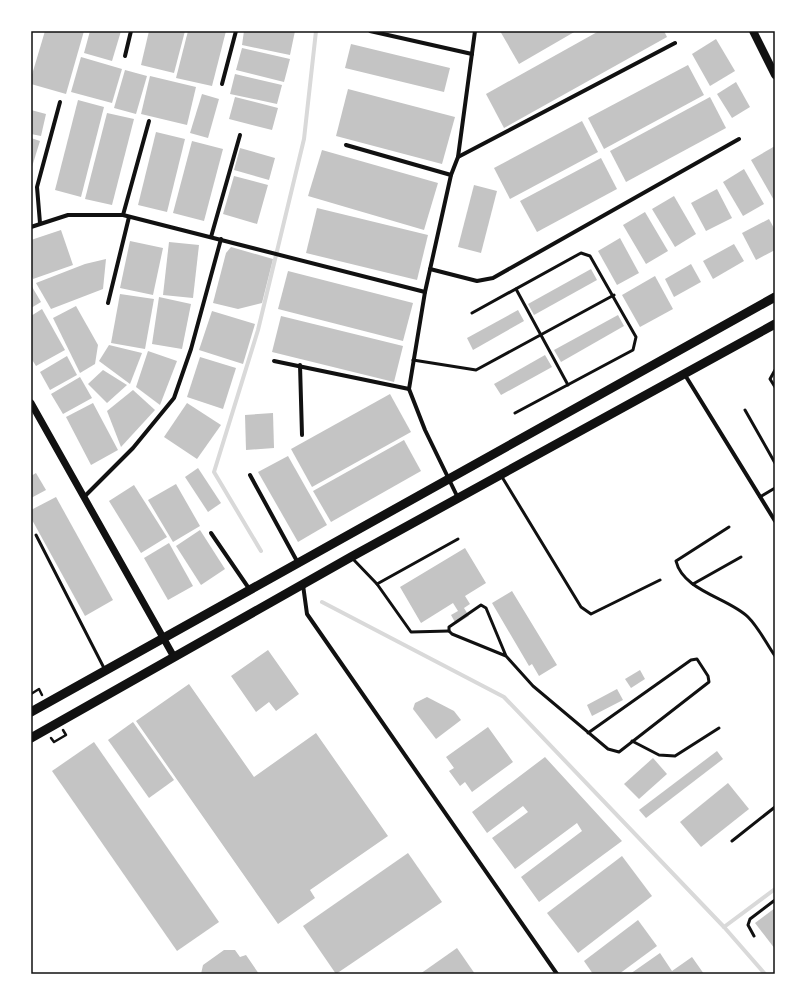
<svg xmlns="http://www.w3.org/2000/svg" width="806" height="1005" font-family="'Source Serif 4',serif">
<rect width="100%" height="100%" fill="#fff"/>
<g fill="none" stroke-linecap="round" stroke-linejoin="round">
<g stroke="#d9d9d9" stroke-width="4">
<path d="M 261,551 L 214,472 L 258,330 L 304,139 L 316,31"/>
<path d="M 322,602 L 504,697 L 724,927 L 765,974"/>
<path d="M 724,927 L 775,889"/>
</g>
</g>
<g fill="#c4c4c4">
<path d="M 45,31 L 84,31 L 66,94 L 31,84 L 31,78 Z"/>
<path d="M 90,31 L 121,31 L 112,61 L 84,53 Z"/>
<path d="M 149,31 L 185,31 L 174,73 L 141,65 Z"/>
<path d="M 188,31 L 226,31 L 212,86 L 176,78 Z"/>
<path d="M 244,31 L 295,31 L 290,55 L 242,45 Z"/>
<path d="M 500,31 L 576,31 L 519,64 Z"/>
<path d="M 599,31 L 664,31 L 667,37 L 504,128 L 486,94 Z"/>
<path d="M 716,39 L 735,71 L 710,86 L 692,54 Z"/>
<path d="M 351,44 L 450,68 L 444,92 L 345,68 Z"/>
<path d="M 242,48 L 290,59 L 284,82 L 236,70 Z"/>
<path d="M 81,57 L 122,69 L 112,103 L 71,92 Z"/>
<path d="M 688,65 L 704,95 L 604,149 L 588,118 Z"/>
<path d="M 125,70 L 147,76 L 136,114 L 114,108 Z"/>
<path d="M 235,74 L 282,85 L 277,104 L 230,94 Z"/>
<path d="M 150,76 L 196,87 L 187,125 L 141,114 Z"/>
<path d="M 736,82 L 750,107 L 732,118 L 717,94 Z"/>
<path d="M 348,89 L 455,117 L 442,164 L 336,136 Z"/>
<path d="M 202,94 L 219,99 L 208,138 L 190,133 Z"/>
<path d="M 235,97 L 278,108 L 272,130 L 229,119 Z"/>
<path d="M 710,97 L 726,128 L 626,182 L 610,151 Z"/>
<path d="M 78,100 L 104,107 L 81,197 L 55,190 Z"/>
<path d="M 31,110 L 46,114 L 41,136 L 31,134 Z"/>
<path d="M 107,113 L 134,119 L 112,205 L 85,199 Z"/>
<path d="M 582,121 L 598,152 L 510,199 L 494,168 Z"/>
<path d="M 156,132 L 185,139 L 167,212 L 138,205 Z"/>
<path d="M 31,138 L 40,141 L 31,170 Z"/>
<path d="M 192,141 L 223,149 L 204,221 L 173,213 Z"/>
<path d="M 775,146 L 775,202 L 751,160 Z"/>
<path d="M 240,148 L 275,158 L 269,180 L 234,170 Z"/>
<path d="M 322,150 L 438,183 L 424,230 L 308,196 Z"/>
<path d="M 601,158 L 617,189 L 537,232 L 520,201 Z"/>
<path d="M 744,169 L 764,204 L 743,216 L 723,182 Z"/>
<path d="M 234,176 L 268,185 L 257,224 L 223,214 Z"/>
<path d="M 474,185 L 497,191 L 481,253 L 458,247 Z"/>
<path d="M 717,189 L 732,218 L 706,231 L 691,203 Z"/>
<path d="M 674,196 L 696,234 L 675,247 L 652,209 Z"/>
<path d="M 317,208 L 428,235 L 417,280 L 306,253 Z"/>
<path d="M 645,212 L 668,251 L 646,264 L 623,225 Z"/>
<path d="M 769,219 L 775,230 L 775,250 L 756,260 L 742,233 Z"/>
<path d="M 61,230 L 73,265 L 33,279 L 31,274 L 31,240 Z"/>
<path d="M 620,238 L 639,273 L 617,285 L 598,251 Z"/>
<path d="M 130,241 L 163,248 L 153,295 L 120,288 Z"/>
<path d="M 169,242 L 199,245 L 193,298 L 163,295 Z"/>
<path d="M 734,244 L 744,261 L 713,279 L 703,261 Z"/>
<path d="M 231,247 L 273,259 L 262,303 L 238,309 L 213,303 L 226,253 Z"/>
<path d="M 106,259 L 103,289 L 51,309 L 36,283 L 85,264 Z"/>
<path d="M 691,264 L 701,282 L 674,297 L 665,279 Z"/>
<path d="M 591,269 L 597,280 L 534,315 L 528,304 Z"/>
<path d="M 288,271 L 413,303 L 403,341 L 278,309 Z"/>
<path d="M 655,276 L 673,309 L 640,327 L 622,295 Z"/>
<path d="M 31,285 L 41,302 L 31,308 Z"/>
<path d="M 120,294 L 154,299 L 145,349 L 111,343 Z"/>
<path d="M 159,297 L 191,304 L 182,349 L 152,344 Z"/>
<path d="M 76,306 L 98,345 L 95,364 L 80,373 L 53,318 Z"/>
<path d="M 42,309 L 65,350 L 36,366 L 31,358 L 31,316 Z"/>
<path d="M 518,310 L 524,321 L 473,350 L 467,338 Z"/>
<path d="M 212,311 L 255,324 L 243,364 L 199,350 Z"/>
<path d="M 618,315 L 624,326 L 561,362 L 554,350 Z"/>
<path d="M 281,316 L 403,346 L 394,382 L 272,352 Z"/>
<path d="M 109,345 L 142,353 L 130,384 L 99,361 Z"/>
<path d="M 148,351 L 177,361 L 160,405 L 136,387 Z"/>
<path d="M 545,355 L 552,367 L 501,395 L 494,384 Z"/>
<path d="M 67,356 L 77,375 L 50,390 L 40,372 Z"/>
<path d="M 200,357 L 236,368 L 223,409 L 187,397 Z"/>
<path d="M 103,370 L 127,385 L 107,403 L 88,384 Z"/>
<path d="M 80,377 L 92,398 L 63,414 L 51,394 Z"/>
<path d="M 133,390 L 155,410 L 121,447 L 107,411 Z"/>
<path d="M 390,394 L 411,432 L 312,487 L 291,449 Z"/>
<path d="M 93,403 L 118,450 L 91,465 L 66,417 Z"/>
<path d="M 187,403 L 221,425 L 197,459 L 164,437 Z"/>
<path d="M 273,413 L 274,448 L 246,450 L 245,415 Z"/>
<path d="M 404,440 L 421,471 L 331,522 L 313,491 Z"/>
<path d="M 288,456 L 327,525 L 298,542 L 258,472 Z"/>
<path d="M 198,468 L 221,503 L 208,512 L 185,477 Z"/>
<path d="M 36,473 L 46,490 L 31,498 L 31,476 Z"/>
<path d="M 176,484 L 200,526 L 173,542 L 148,500 Z"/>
<path d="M 134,485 L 167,537 L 141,553 L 109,501 Z"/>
<path d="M 56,497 L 113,600 L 85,616 L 31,518 L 31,510 Z"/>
<path d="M 200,530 L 225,569 L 201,585 L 176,546 Z"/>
<path d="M 169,543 L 193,586 L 168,600 L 144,558 Z"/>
<path d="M 465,548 L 486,583 L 465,596 L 470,604 L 464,608 L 469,616 L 456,624 L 451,615 L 458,611 L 453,603 L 421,623 L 400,587 Z"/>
<path d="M 512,591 L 557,665 L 539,676 L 532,664 L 529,666 L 492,603 Z"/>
<path d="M 268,650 L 299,694 L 276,711 L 269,702 L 256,712 L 231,676 Z"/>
<path d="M 640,670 L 645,679 L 631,688 L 625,679 Z"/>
<path d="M 189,684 L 254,777 L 316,733 L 388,836 L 310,890 L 315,898 L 278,924 L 136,721 Z"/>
<path d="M 617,689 L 623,700 L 592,716 L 587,705 Z"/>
<path d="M 427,697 L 454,711 L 461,720 L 436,739 L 413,709 L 415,703 Z"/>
<path d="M 133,722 L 174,780 L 149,798 L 108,740 Z"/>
<path d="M 488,727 L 513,762 L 472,792 L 465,782 L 460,786 L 449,771 L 454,768 L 446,757 Z"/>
<path d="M 94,742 L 219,922 L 177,951 L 52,771 Z"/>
<path d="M 717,751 L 723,759 L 646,818 L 639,810 Z"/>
<path d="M 545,757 L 622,841 L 539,902 L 521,877 L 582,831 L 577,823 L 515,869 L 492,838 L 528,812 L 523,806 L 487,833 L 472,812 Z"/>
<path d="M 653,758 L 667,774 L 639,799 L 624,784 Z"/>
<path d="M 728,783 L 749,809 L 701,847 L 680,822 Z"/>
<path d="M 408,853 L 442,902 L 336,974 L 303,926 Z"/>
<path d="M 622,856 L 652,896 L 578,953 L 547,913 Z"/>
<path d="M 775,908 L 775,949 L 755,923 Z"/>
<path d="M 638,920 L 657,946 L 619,974 L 593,974 L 584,961 Z"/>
<path d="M 457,948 L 475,974 L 420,974 Z"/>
<path d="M 224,950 L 235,950 L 240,957 L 246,955 L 259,974 L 201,974 L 203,965 Z"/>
<path d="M 660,953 L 672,971 L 692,957 L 704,974 L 630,974 Z"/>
</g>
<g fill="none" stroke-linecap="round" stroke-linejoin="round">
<g stroke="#111" stroke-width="2.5">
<path d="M 31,694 L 39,689 L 42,695"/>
<path d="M 51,738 L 54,742 L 66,735 L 63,730"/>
</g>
<g stroke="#111" stroke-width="3">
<path d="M 516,289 L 568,385"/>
<path d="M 472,313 L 581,253 L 590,256 L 636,337 L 633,350 L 515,413"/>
<path d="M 413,360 L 476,370 L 614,295"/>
<path d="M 775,370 L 770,379 L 775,387"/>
<path d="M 745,410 L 775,463"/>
<path d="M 502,477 L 581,607 L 591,614 L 660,580"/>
<path d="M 760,497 L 775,488"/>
<path d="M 729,527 L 676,561 C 683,591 729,598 748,617 C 759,628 766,643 775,656"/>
<path d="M 36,535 L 105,670"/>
<path d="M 352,558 L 377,584 L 411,632 L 449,631"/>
<path d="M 377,584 L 458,539"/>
<path d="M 693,584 L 741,557"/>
<path d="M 506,656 L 452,634 L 449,631 L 449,627 L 481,605 L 486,608 L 506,656 L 533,686 L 608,749 L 619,752 L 709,682 L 708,676 L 697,659 L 691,660 L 588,733"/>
<path d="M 632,741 L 659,755 L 675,756 L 719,728"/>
<path d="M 732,841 L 775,807"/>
<path d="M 754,936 L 748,925 L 750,919 L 775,900"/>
</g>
<g stroke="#111" stroke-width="4">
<path d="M 370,31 L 472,54"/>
<path d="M 125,56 L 131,31"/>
<path d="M 222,84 L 236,31"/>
<path d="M 346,145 L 451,175"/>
<path d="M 458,157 L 675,43"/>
<path d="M 123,215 L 149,121"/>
<path d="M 40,223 L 37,187 L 60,102"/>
<path d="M 31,227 L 68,215 L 123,215 L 425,292"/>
<path d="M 211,237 L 240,135"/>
<path d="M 430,269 L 477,281 L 493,278 L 739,139"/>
<path d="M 108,303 L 129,217"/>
<path d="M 274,361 L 409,389"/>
<path d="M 300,365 L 302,435"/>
<path d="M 685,375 L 775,521"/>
<path d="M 250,475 L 298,563"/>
<path d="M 84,497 L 133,448 L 174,398 L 191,349 L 221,239"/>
<path d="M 458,498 L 425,430 L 409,389 L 425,292 L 451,175 L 458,157 L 475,31"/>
<path d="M 211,533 L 250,590"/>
<path d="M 303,585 L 307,614 L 557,974"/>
</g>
<path stroke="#111" stroke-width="7" d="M 31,403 L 174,657"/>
<path stroke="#111" stroke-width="8" d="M 753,31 L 775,75"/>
<g stroke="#111" stroke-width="9">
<path d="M 31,712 L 775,297"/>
<path d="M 31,738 L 351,557 L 775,324"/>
</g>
</g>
<rect width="806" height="1005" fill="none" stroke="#ffffff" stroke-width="64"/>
<rect x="32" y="32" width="742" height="941" fill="none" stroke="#111" stroke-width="1.5"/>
</svg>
